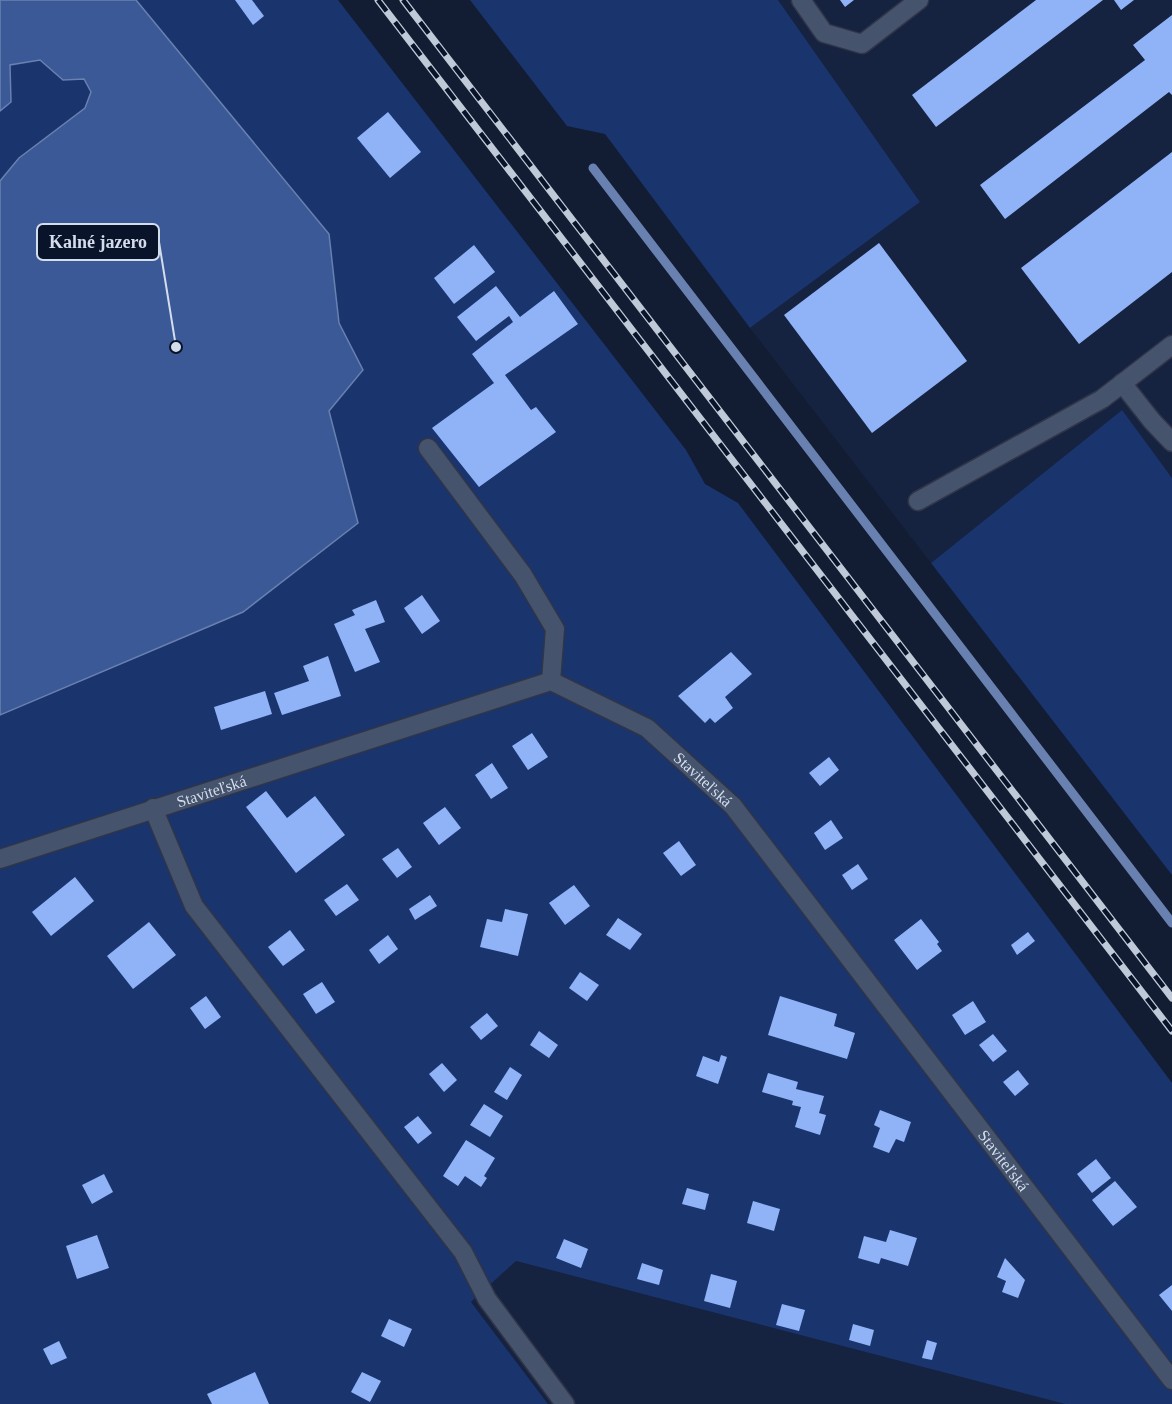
<svg xmlns="http://www.w3.org/2000/svg" width="1172" height="1404" font-family="Georgia,serif">
<rect width="100%" height="100%" fill="#121d33"/>
<g fill="#162340">
<path d="M 778,0 L 1172,0 L 1172,478 L 1121,411 L 931,563 L 750,328 L 920,202 Z"/>
<path d="M 516,1261 L 1065,1404 L 548,1404 L 471,1302 Z"/>
</g>
<g fill="#1a346d">
<path d="M 136,0 L 338,0 L 686,450 L 705,484 L 738,503 L 1172,1083 L 1172,1404 L 1065,1404 L 516,1261 L 471,1302 L 548,1404 L 0,1404 L 0,715 L 243,612 L 358,522 L 329,411 L 363,370 L 339,323 L 329,234 Z"/>
<path d="M 470,0 L 778,0 L 920,202 L 750,328 L 605,134 L 567,126 Z"/>
<path d="M 40,60 L 63,80 L 84,79 L 91,92 L 85,108 L 19,158 L 0,181 L 0,111 L 11,102 L 9,65 Z"/>
<path d="M 1122,410 L 1172,478 L 1172,875 L 931,563 Z"/>
</g>
<path fill="#3b5997" stroke="#6981b0" stroke-width="1.5" d="M 0,0 L 136,0 L 329,234 L 339,323 L 363,370 L 329,411 L 358,523 L 243,612 L 0,715 L 0,181 L 19,158 L 85,108 L 91,92 L 84,79 L 63,80 L 40,60 L 10,65 L 11,102 L 0,111 Z"/>
<g fill="none" stroke-linecap="round" stroke-linejoin="round">
<path stroke="#6981b0" stroke-width="9" d="M 593,168 L 1172,923"/>
</g>
<g fill="#90b3f8">
<path d="M 235,0 L 252,0 L 264,16 L 253,25 Z"/>
<path d="M 840,0 L 854,0 L 845,7 Z"/>
<path d="M 1036,0 L 1103,0 L 936,127 L 912,95 Z"/>
<path d="M 1114,0 L 1134,0 L 1121,10 Z"/>
<path d="M 1172,15 L 1172,95 L 1169,92 L 1005,219 L 980,185 L 1145,60 L 1133,45 Z"/>
<path d="M 388,112 L 421,152 L 390,178 L 357,138 Z"/>
<path d="M 1172,152 L 1172,272 L 1079,344 L 1021,268 Z"/>
<path d="M 879,243 L 967,361 L 872,433 L 784,315 Z"/>
<path d="M 474,245 L 495,272 L 454,304 L 434,278 Z"/>
<path d="M 496,286 L 520,317 L 554,291 L 578,324 L 505,375 L 531,410 L 536,407 L 556,432 L 479,487 L 432,428 L 494,383 L 472,354 L 513,322 L 509,316 L 476,341 L 457,317 Z"/>
<path d="M 422,595 L 440,621 L 422,634 L 404,608 Z"/>
<path d="M 376,600 L 385,622 L 365,629 L 380,662 L 355,672 L 334,624 L 355,615 L 352,610 Z"/>
<path d="M 731,652 L 752,674 L 725,697 L 733,708 L 715,723 L 710,718 L 705,723 L 678,696 Z"/>
<path d="M 328,656 L 341,696 L 282,715 L 274,693 L 309,681 L 303,666 Z"/>
<path d="M 265,691 L 272,714 L 221,730 L 214,707 Z"/>
<path d="M 532,733 L 548,757 L 528,770 L 512,746 Z"/>
<path d="M 829,757 L 839,770 L 820,786 L 809,773 Z"/>
<path d="M 492,763 L 508,788 L 491,799 L 475,775 Z"/>
<path d="M 266,791 L 287,818 L 315,796 L 345,835 L 296,873 L 246,807 Z"/>
<path d="M 445,807 L 461,828 L 439,845 L 423,823 Z"/>
<path d="M 831,820 L 843,838 L 825,850 L 814,833 Z"/>
<path d="M 679,841 L 696,865 L 681,876 L 663,853 Z"/>
<path d="M 398,848 L 412,867 L 397,878 L 382,859 Z"/>
<path d="M 858,864 L 868,879 L 852,890 L 842,875 Z"/>
<path d="M 75,877 L 94,901 L 51,936 L 32,912 Z"/>
<path d="M 347,884 L 359,900 L 336,916 L 324,900 Z"/>
<path d="M 574,885 L 590,906 L 565,925 L 549,903 Z"/>
<path d="M 430,895 L 437,906 L 415,920 L 409,909 Z"/>
<path d="M 505,909 L 528,914 L 518,956 L 480,947 L 487,919 L 502,922 Z"/>
<path d="M 618,918 L 642,934 L 630,950 L 606,935 Z"/>
<path d="M 921,919 L 939,942 L 937,944 L 942,951 L 917,970 L 894,940 Z"/>
<path d="M 149,922 L 176,955 L 133,989 L 107,956 Z"/>
<path d="M 290,930 L 305,950 L 283,966 L 268,947 Z"/>
<path d="M 1028,932 L 1035,941 L 1017,955 L 1011,945 Z"/>
<path d="M 388,935 L 398,949 L 379,964 L 369,950 Z"/>
<path d="M 580,972 L 599,985 L 587,1001 L 569,988 Z"/>
<path d="M 322,982 L 335,1002 L 316,1014 L 303,994 Z"/>
<path d="M 206,996 L 221,1017 L 205,1029 L 190,1008 Z"/>
<path d="M 780,996 L 837,1014 L 834,1026 L 855,1033 L 847,1059 L 768,1035 Z"/>
<path d="M 973,1001 L 986,1022 L 965,1035 L 952,1015 Z"/>
<path d="M 487,1013 L 498,1026 L 481,1040 L 470,1027 Z"/>
<path d="M 539,1031 L 558,1045 L 549,1058 L 530,1045 Z"/>
<path d="M 993,1034 L 1007,1051 L 993,1062 L 979,1045 Z"/>
<path d="M 721,1055 L 727,1057 L 718,1084 L 696,1076 L 703,1056 L 719,1062 Z"/>
<path d="M 442,1063 L 457,1080 L 444,1092 L 429,1074 Z"/>
<path d="M 510,1067 L 522,1075 L 507,1100 L 494,1092 Z"/>
<path d="M 1018,1070 L 1029,1084 L 1015,1096 L 1003,1082 Z"/>
<path d="M 768,1073 L 798,1082 L 796,1089 L 824,1096 L 819,1113 L 826,1115 L 820,1135 L 795,1127 L 801,1107 L 792,1105 L 793,1101 L 762,1092 Z"/>
<path d="M 484,1104 L 503,1116 L 490,1137 L 470,1125 Z"/>
<path d="M 880,1110 L 911,1122 L 904,1142 L 896,1139 L 889,1153 L 873,1147 L 880,1128 L 874,1125 Z"/>
<path d="M 418,1116 L 432,1133 L 418,1144 L 404,1127 Z"/>
<path d="M 466,1140 L 495,1158 L 484,1176 L 487,1178 L 481,1187 L 465,1176 L 458,1186 L 443,1176 Z"/>
<path d="M 1096,1159 L 1111,1178 L 1092,1193 L 1077,1174 Z"/>
<path d="M 104,1174 L 113,1192 L 92,1204 L 82,1185 Z"/>
<path d="M 1115,1181 L 1137,1207 L 1113,1226 L 1092,1200 Z"/>
<path d="M 687,1188 L 709,1194 L 705,1210 L 682,1204 Z"/>
<path d="M 753,1201 L 780,1209 L 774,1231 L 747,1223 Z"/>
<path d="M 890,1230 L 917,1238 L 908,1266 L 881,1258 L 879,1264 L 858,1258 L 864,1236 L 886,1242 Z"/>
<path d="M 97,1235 L 109,1268 L 77,1279 L 66,1246 Z"/>
<path d="M 564,1239 L 588,1249 L 581,1268 L 556,1258 Z"/>
<path d="M 1005,1258 L 1025,1280 L 1018,1298 L 1002,1292 L 1006,1281 L 997,1277 Z"/>
<path d="M 642,1263 L 663,1270 L 659,1285 L 637,1279 Z"/>
<path d="M 711,1274 L 737,1281 L 730,1308 L 704,1301 Z"/>
<path d="M 1172,1285 L 1172,1311 L 1159,1295 Z"/>
<path d="M 782,1304 L 805,1310 L 799,1331 L 776,1325 Z"/>
<path d="M 389,1319 L 412,1329 L 404,1347 L 381,1336 Z"/>
<path d="M 853,1324 L 874,1330 L 870,1346 L 849,1340 Z"/>
<path d="M 927,1340 L 937,1343 L 932,1360 L 922,1358 Z"/>
<path d="M 59,1341 L 67,1358 L 51,1365 L 43,1349 Z"/>
<path d="M 255,1372 L 269,1404 L 212,1404 L 207,1394 Z"/>
<path d="M 362,1372 L 381,1381 L 370,1402 L 351,1392 Z"/>
</g>
<g fill="none" stroke-linecap="round" stroke-linejoin="round">
<defs>
<g id="minor">
<path d="M 801,0 L 824,33 L 862,44 L 919,0"/>
<path d="M 1122,383 L 1152,421 L 1172,442"/>
<path d="M 428,448 L 523,575 L 555,629 L 551,681"/>
<path d="M 918,501 L 1102,399 L 1172,345"/>
<path d="M 153,808 L 194,906 L 463,1252 L 487,1299 L 565,1404"/>
<path id="s1" d="M 0,859 L 551,681 L 647,728 L 733,806 L 1172,1380"/>
</g>
</defs>
<use href="#minor" stroke="#303548" stroke-width="21"/>
<use href="#minor" stroke="#45536d" stroke-width="18"/>
<defs>
<g id="rail">
<path d="M 378,0 L 1172,1031"/>
<path d="M 403,0 L 1172,998"/>
</g>
</defs>
<use href="#rail" stroke="#bfc9d8" stroke-width="7"/>
<use href="#rail" stroke="#091329" stroke-width="4.5" stroke-dasharray="14" stroke-linecap="butt"/>
</g>
<g text-anchor="middle" dominant-baseline="central" stroke-width="6" stroke-linejoin="round" paint-order="stroke">
<g font-size="16" fill="#d4ddec" stroke="#091329">
<text stroke="none"><textPath href="#s1" startOffset="762">Staviteľská</textPath></text>
<text stroke="none"><textPath href="#s1" startOffset="222">Staviteľská</textPath></text>
<text stroke="none"><textPath href="#s1" startOffset="1248">Staviteľská</textPath></text>
</g>
</g>
<path fill="none" stroke="#d4ddec" stroke-width="2" d="M176 347L159 242"/>
<circle fill="#d4ddec" stroke="#091329" stroke-width="2" cx="176" cy="347" r="6"/>
<rect fill="#091329" stroke="#d4ddec" stroke-width="2" x="37" y="224" width="122" height="36" rx="6"/>
<g font-size="18" text-anchor="middle" font-weight="bold" fill="#d4ddec">
<text x="98" y="248">Kalné jazero</text>
</g>
</svg>
